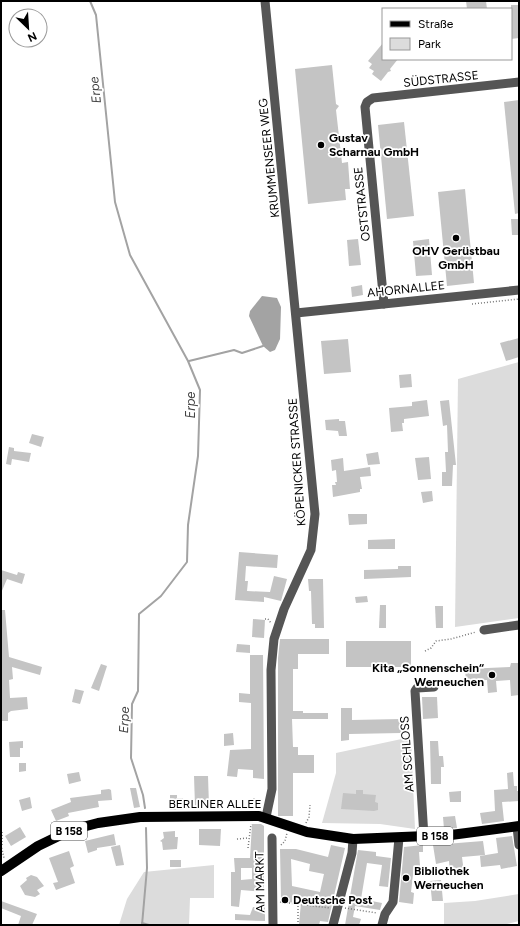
<svg xmlns="http://www.w3.org/2000/svg" width="520" height="926" font-family="Figtree,sans-serif">
<rect width="100%" height="100%" fill="#fff"/>
<g fill="#dcdcdc">
<path d="M 519,362 L 519,618 L 455,627 L 458,379 Z"/>
<path d="M 411,737 L 415,829 L 380,824 L 322,823 L 336,773 L 336,753 Z"/>
<path d="M 214,865 L 214,898 L 190,898 L 189,925 L 119,925 L 127,899 L 144,872 Z"/>
<path d="M 519,894 L 519,921 L 503,925 L 444,925 L 444,903 L 475,901 Z"/>
</g>
<path fill="#a3a3a3" d="M 262,296 L 277,298 L 281,307 L 280,339 L 275,350 L 270,352 L 263,346 L 249,316 L 250,311 Z"/>
<g fill="none" stroke-linecap="round" stroke-linejoin="round">
<g stroke="#a3a3a3" stroke-width="2">
<path d="M 90,1 L 96,15 L 115,202 L 130,255 L 188,361 L 200,390 L 198,456 L 188,525 L 187,562 L 161,596 L 139,614 L 138,691 L 132,704 L 131,758 L 143,795 L 145,808"/>
<path d="M 189,361 L 234,350 L 242,353 L 263,346"/>
<path d="M 142,923 L 149,925"/>
<path d="M 142,925 L 147,868 L 146,828"/>
</g>
</g>
<g fill="#c4c4c4" fill-rule="evenodd">
<path d="M 466,1 L 486,1 L 487,9 L 467,9 Z"/>
<path d="M 511,5 L 519,5 L 519,38 L 511,39 Z"/>
<path d="M 383,43 L 383,59 L 398,59 L 390,69 L 391,71 L 388,72 L 381,81 L 372,74 L 374,71 L 369,68 L 372,64 L 368,61 Z"/>
<path d="M 332,65 L 336,104 L 339,106 L 336,110 L 342,163 L 348,162 L 350,189 L 345,189 L 346,200 L 308,204 L 295,69 Z"/>
<path d="M 519,100 L 519,213 L 515,214 L 504,102 Z"/>
<path d="M 404,122 L 414,216 L 387,219 L 378,125 Z"/>
<path d="M 465,189 L 474,283 L 447,286 L 438,192 Z"/>
<path d="M 511,219 L 519,219 L 519,235 L 512,235 Z"/>
<path d="M 358,239 L 361,265 L 349,266 L 347,240 Z"/>
<path d="M 429,239 L 432,275 L 416,276 L 413,241 Z"/>
<path d="M 362,285 L 363,295 L 352,297 L 351,287 Z"/>
<path d="M 519,338 L 519,357 L 506,361 L 500,343 Z"/>
<path d="M 348,339 L 351,372 L 324,374 L 321,341 Z"/>
<path d="M 411,374 L 412,387 L 400,388 L 399,375 Z"/>
<path d="M 427,400 L 429,416 L 404,419 L 404,423 L 402,423 L 403,431 L 391,432 L 389,408 L 412,406 L 412,402 Z"/>
<path d="M 449,400 L 456,465 L 453,465 L 452,486 L 442,486 L 442,472 L 446,472 L 445,452 L 448,452 L 447,425 L 443,426 L 440,401 Z"/>
<path d="M 339,419 L 339,421 L 345,421 L 347,436 L 339,436 L 338,431 L 326,430 L 325,420 Z"/>
<path d="M 32,434 L 44,437 L 41,447 L 29,443 Z"/>
<path d="M 9,447 L 14,448 L 14,451 L 31,453 L 29,462 L 12,459 L 11,465 L 6,464 Z"/>
<path d="M 378,452 L 380,464 L 368,465 L 366,454 Z"/>
<path d="M 429,457 L 431,479 L 418,480 L 415,458 Z"/>
<path d="M 343,458 L 344,471 L 370,467 L 371,476 L 360,477 L 362,489 L 360,489 L 360,492 L 333,497 L 332,485 L 336,485 L 335,482 L 337,482 L 336,470 L 332,471 L 331,460 Z"/>
<path d="M 432,491 L 433,501 L 423,503 L 421,492 Z"/>
<path d="M 348,514 L 367,514 L 367,524 L 349,525 Z"/>
<path d="M 395,539 L 395,549 L 368,549 L 368,540 Z"/>
<path d="M 239,552 L 278,555 L 277,568 L 246,566 L 245,581 L 248,581 L 247,591 L 270,592 L 274,576 L 287,579 L 281,601 L 264,597 L 264,602 L 235,600 Z"/>
<path d="M 398,566 L 411,566 L 411,577 L 364,579 L 364,570 L 398,569 Z"/>
<path d="M 1,570 L 17,575 L 18,572 L 25,574 L 22,584 L 7,579 L 1,593 Z"/>
<path d="M 308,579 L 323,579 L 324,628 L 315,628 L 315,624 L 312,624 L 311,591 L 309,591 Z"/>
<path d="M 367,596 L 368,602 L 356,603 L 355,597 Z"/>
<path d="M 380,605 L 386,605 L 386,628 L 379,628 Z"/>
<path d="M 435,606 L 443,606 L 443,628 L 436,628 Z"/>
<path d="M 1,610 L 5,610 L 9,657 L 42,667 L 40,675 L 12,667 L 13,679 L 9,680 L 10,698 L 27,697 L 28,709 L 11,711 L 8,713 L 8,721 L 1,721 Z"/>
<path d="M 253,619 L 265,620 L 264,638 L 252,637 Z"/>
<path d="M 280,639 L 329,639 L 329,654 L 298,654 L 298,669 L 293,669 L 293,711 L 303,711 L 303,713 L 328,713 L 328,719 L 292,719 L 293,747 L 298,747 L 298,755 L 314,755 L 314,773 L 293,773 L 293,816 L 278,816 L 278,658 Z"/>
<rect x="346" y="641" width="65" height="26"/>
<path d="M 237,644 L 250,645 L 250,653 L 236,652 Z"/>
<path d="M 250,655 L 263,655 L 264,779 L 253,778 L 253,770 L 238,769 L 237,777 L 227,776 L 230,750 L 251,749 L 251,703 L 239,702 L 239,693 L 250,694 Z"/>
<path d="M 511,663 L 519,663 L 519,695 L 511,696 L 510,680 L 496,681 L 497,692 L 488,693 L 487,680 L 466,681 L 465,669 L 510,667 Z"/>
<path d="M 101,664 L 107,666 L 99,691 L 91,688 Z"/>
<path d="M 75,689 L 84,691 L 80,704 L 72,702 Z"/>
<path d="M 422,697 L 437,697 L 438,718 L 423,719 Z"/>
<path d="M 341,708 L 352,708 L 352,720 L 401,719 L 401,733 L 349,734 L 349,740 L 341,741 Z"/>
<path d="M 233,733 L 234,745 L 224,746 L 224,734 Z"/>
<path d="M 23,741 L 23,748 L 20,748 L 20,757 L 10,757 L 9,742 Z"/>
<path d="M 430,741 L 438,741 L 439,756 L 443,756 L 444,767 L 441,767 L 441,784 L 431,784 Z"/>
<path d="M 19,763 L 26,763 L 26,771 L 19,772 Z"/>
<path d="M 79,772 L 81,781 L 69,784 L 67,774 Z"/>
<path d="M 513,772 L 514,786 L 517,786 L 517,791 L 519,791 L 519,801 L 502,802 L 504,821 L 482,824 L 480,813 L 495,811 L 494,790 L 508,789 L 507,773 Z"/>
<path d="M 194,776 L 208,776 L 209,806 L 195,806 Z"/>
<path d="M 130,788 L 136,788 L 140,807 L 134,808 Z"/>
<path d="M 109,789 L 111,790 L 112,800 L 98,801 L 99,807 L 68,813 L 69,816 L 56,821 L 51,810 L 71,802 L 70,798 L 101,794 L 101,790 Z"/>
<path d="M 356,790 L 363,790 L 363,794 L 376,795 L 375,802 L 378,803 L 378,810 L 374,811 L 341,809 L 343,793 L 356,794 Z"/>
<path d="M 461,791 L 461,802 L 450,802 L 449,792 Z"/>
<path d="M 170,795 L 177,795 L 177,798 L 183,798 L 184,809 L 170,810 Z"/>
<path d="M 30,797 L 32,808 L 22,811 L 19,800 Z"/>
<path d="M 455,816 L 457,828 L 444,829 L 443,817 Z"/>
<path d="M 252,824 L 261,824 L 264,826 L 264,892 L 241,890 L 239,907 L 231,906 L 231,872 L 235,872 L 234,858 L 250,858 ZM 241,868 L 252,868 L 252,879 L 241,880 Z"/>
<path d="M 20,827 L 26,837 L 11,846 L 5,836 Z"/>
<path d="M 199,829 L 221,829 L 220,846 L 199,845 Z"/>
<path d="M 175,831 L 175,837 L 178,837 L 177,849 L 163,850 L 162,842 L 160,841 L 164,838 L 163,832 Z"/>
<path d="M 114,834 L 116,845 L 97,848 L 97,850 L 88,853 L 85,841 Z"/>
<path d="M 512,836 L 517,866 L 501,869 L 500,865 L 481,867 L 480,856 L 498,853 L 496,838 Z"/>
<path d="M 483,841 L 485,855 L 462,857 L 464,873 L 450,874 L 449,861 L 436,864 L 433,845 Z"/>
<path d="M 120,845 L 124,865 L 116,866 L 111,847 Z"/>
<path d="M 331,845 L 345,848 L 328,922 L 320,921 L 319,925 L 299,924 L 301,903 L 283,902 L 281,900 L 280,849 L 296,849 L 328,857 ZM 291,859 L 310,864 L 309,871 L 324,874 L 320,892 L 292,886 Z"/>
<path d="M 423,845 L 423,852 L 419,852 L 420,866 L 414,866 L 411,892 L 414,893 L 413,904 L 399,902 L 404,847 Z"/>
<path d="M 358,850 L 376,852 L 376,856 L 391,858 L 388,887 L 379,886 L 382,865 L 367,863 L 361,899 L 382,903 L 380,910 L 355,906 L 353,917 L 361,919 L 359,925 L 345,925 Z"/>
<path d="M 69,851 L 74,866 L 70,868 L 75,883 L 56,890 L 53,883 L 58,882 L 49,858 Z"/>
<rect x="170" y="860" width="11" height="7"/>
<path d="M 31,875 L 37,877 L 44,886 L 37,890 L 40,894 L 35,897 L 25,895 L 20,886 L 27,880 L 26,878 Z"/>
<path d="M 441,880 L 443,901 L 432,901 L 430,881 Z"/>
<path d="M 1,901 L 37,914 L 32,925 L 18,925 L 21,916 L 1,908 Z"/>
<path d="M 253,907 L 265,907 L 265,921 L 235,920 L 235,914 L 250,915 Z"/>
</g>
<g fill="none" stroke-linecap="round" stroke-linejoin="round">
<g stroke="#777" stroke-width="1.5" stroke-dasharray="1 2" stroke-linecap="butt">
<path d="M 472,304 L 519,299"/>
<path d="M 265,619 L 268,619 L 271,623"/>
<path d="M 425,651 L 431,648 L 436,641 L 451,639 L 476,632"/>
<path d="M 253,808 L 254,796"/>
<path d="M 306,823 L 309,817 L 310,805"/>
<path d="M 237,839 L 248,838"/>
<path d="M 1,845 L 4,858"/>
<path d="M 2,845 L 2,832"/>
<path d="M 281,845 L 285,841 L 287,833"/>
<path d="M 248,848 L 251,824"/>
<path d="M 280,902 L 330,908"/>
<path d="M 345,908 L 377,913"/>
<path d="M 298,925 L 298,905"/>
</g>
<g stroke="#555" stroke-width="9">
<path d="M 265,1 L 315,514 L 311,550 L 284,609 L 274,639 L 271,670 L 272,789 L 266,817"/>
<path d="M 384,304 L 365,107 L 367,102 L 373,98 L 519,82"/>
<path d="M 296,313 L 519,290"/>
<path d="M 484,630 L 519,625"/>
<path d="M 517,827 L 519,845"/>
<path d="M 424,837 L 415,691 L 417,688 L 434,687"/>
<path d="M 272,838 L 273,925"/>
<path d="M 333,925 L 352,853 L 353,839"/>
<path d="M 382,925 L 385,914 L 393,902 L 399,838"/>
</g>
<path stroke="#000" stroke-width="10" d="M 1,871 L 38,846 L 71,830 L 98,823 L 140,817 L 259,816 L 307,832 L 353,839 L 451,835 L 519,826"/>
</g>
<g fill="#000" stroke="#fff" stroke-width="1.5">
<circle cx="321" cy="145" r="4"/>
<circle cx="456" cy="238" r="4"/>
<circle cx="492" cy="675" r="4"/>
<circle cx="406" cy="878" r="4"/>
<circle cx="285" cy="900" r="4"/>
</g>
<g text-anchor="middle" dominant-baseline="central" stroke-width="3.5" stroke-linejoin="round" paint-order="stroke">
<g fill="#fff" stroke="#4c4c4c" stroke-width="1">
<rect x="51" y="822" width="36" height="18" rx="3"/>
<rect x="417" y="827" width="36" height="18" rx="3"/>
</g>
<g font-size="11" font-weight="bold" fill="#000">
<text x="69" y="831">B 158</text>
<text x="435" y="836">B 158</text>
</g>
<g font-size="12" fill="#000" stroke="#fff">
<text transform="translate(441 79) rotate(-6)">SÜDSTRASSE</text>
<text transform="translate(269 158) rotate(-96)">KRUMMENSEER WEG</text>
<text transform="translate(362 204) rotate(-96)">OSTSTRASSE</text>
<text transform="translate(406 289) rotate(-6)">AHORNALLEE</text>
<text transform="translate(297 462) rotate(-94)">KÖPENICKER STRASSE</text>
<text transform="translate(407 754) rotate(-94)">AM SCHLOSS</text>
<text x="215" y="804">BERLINER ALLEE</text>
<text transform="translate(260 882) rotate(-91)">AM MARKT</text>
</g>
<g font-size="12" font-weight="bold" fill="#000" stroke="#fff" text-anchor="start">
<text x="329" y="138">Gustav<tspan x="329" dy="14">Scharnau GmbH</tspan></text>
<text x="456" y="251" text-anchor="middle">OHV Gerüstbau<tspan x="456" dy="14">GmbH</tspan></text>
<text x="484" y="668" text-anchor="end">Kita „Sonnenschein“<tspan x="484" dy="14">Werneuchen</tspan></text>
<text x="414" y="871">Bibliothek<tspan x="414" dy="14">Werneuchen</tspan></text>
<text x="293" y="900">Deutsche Post</text>
</g>
<g font-size="13" font-style="italic" fill="#444" stroke="#fff">
<text transform="translate(95 90) rotate(-96)">Erpe</text>
<text transform="translate(190 405) rotate(-90)">Erpe</text>
<text transform="translate(124 720) rotate(-88)">Erpe</text>
</g>
</g>
<rect width="520" height="926" fill="none" stroke="#000000" stroke-width="4"/>
<rect x="382" y="8" width="130" height="52" fill="#ffffff" stroke="#999999"/>
<rect x="390" y="21" width="20" height="6" fill="#000000" stroke="#999999"/>
<text x="418" y="28" font-size="12" fill="#000000">Straße</text>
<rect x="390" y="38" width="20" height="12" fill="#dcdcdc" stroke="#999999"/>
<text x="418" y="48" font-size="12" fill="#000000">Park</text>
<g transform="translate(28 28) rotate(155)"><circle r="19" fill="#ffffff" stroke="#999999"/>
<path d="M0-3L7 15L0 10L-7 15Z" fill="#000000"/>
<text y="-6" font-size="11" font-weight="bold" text-anchor="middle" fill="#000000">N</text>
</g>
</svg>
